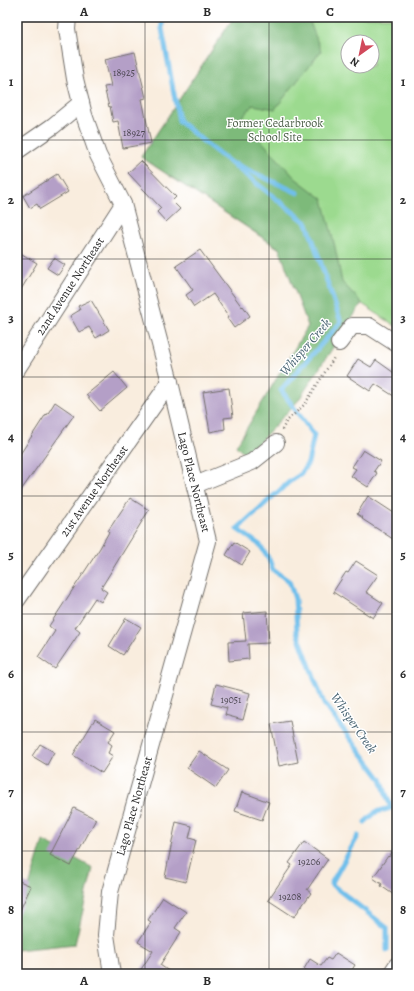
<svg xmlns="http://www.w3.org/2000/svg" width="414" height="991" font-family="Alegreya,serif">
<rect width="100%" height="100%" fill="#fff"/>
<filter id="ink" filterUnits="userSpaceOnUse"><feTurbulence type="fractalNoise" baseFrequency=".025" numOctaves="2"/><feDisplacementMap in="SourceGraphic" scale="8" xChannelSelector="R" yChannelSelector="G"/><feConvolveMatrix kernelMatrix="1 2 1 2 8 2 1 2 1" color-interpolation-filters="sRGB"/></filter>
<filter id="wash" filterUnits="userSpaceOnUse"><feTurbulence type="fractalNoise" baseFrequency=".012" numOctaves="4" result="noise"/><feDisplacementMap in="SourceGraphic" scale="16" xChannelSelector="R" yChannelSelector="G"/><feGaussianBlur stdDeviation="0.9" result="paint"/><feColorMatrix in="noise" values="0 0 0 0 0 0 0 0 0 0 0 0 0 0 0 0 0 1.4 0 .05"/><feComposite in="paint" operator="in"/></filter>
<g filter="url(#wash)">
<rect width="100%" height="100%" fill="#f9edde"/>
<path fill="#9cda8f" stroke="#64825d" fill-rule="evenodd" d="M 234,17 L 397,17 L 397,327 L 141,157 ZM 348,42 L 372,42 L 372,66 L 348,66 Z"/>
<g fill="#7dba7a" stroke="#547252">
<path d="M 234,17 L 308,17 L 321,51 L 275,109 L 253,105 L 241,118 L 295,178 L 323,199 L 335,247 L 342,282 L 362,303 L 298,401 L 246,456 L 236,446 L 308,326 L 279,248 L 141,157 Z"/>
<path d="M 43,841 L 93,868 L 75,944 L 17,950 L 17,894 L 24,903 Z"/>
</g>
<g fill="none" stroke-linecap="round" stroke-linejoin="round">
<g stroke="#70bfeb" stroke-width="5">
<path d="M 162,17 L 162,29 L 179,121 L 204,142 L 307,223 L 341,322 L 281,390 L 314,435 L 308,463 L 300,475 L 289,482 L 237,529 L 260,545 L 269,559 L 273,570 L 289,581 L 295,599 L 297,632 L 324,704 L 381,779 L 391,808 L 376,812 L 365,822"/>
<path d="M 235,164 L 298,193"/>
<path d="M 358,836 L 331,884 L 387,928 L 387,950"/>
</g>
</g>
<g id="blocks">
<g fill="#b49fc7">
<path d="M 135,52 L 146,98 L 142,99 L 151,143 L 123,148 L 118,121 L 113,122 L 110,106 L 109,107 L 104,87 L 111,86 L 105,59 Z"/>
<path d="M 141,161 L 176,197 L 172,201 L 180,209 L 166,222 L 157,212 L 161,208 L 128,173 Z"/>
<path d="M 57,174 L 68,192 L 40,209 L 37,204 L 30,208 L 23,196 Z"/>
<path d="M 200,250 L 242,307 L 243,306 L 250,316 L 234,328 L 227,318 L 229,317 L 213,294 L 194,307 L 186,295 L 193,290 L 176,266 Z"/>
<path d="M 17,251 L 37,263 L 17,296 Z"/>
<path d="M 54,258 L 65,265 L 58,275 L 47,268 Z"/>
<path d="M 91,300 L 109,330 L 96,338 L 89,327 L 79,332 L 70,316 L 80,310 L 78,306 Z"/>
<path d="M 358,359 L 371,367 L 376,360 L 397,375 L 397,398 L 375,384 L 370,391 L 347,376 Z"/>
<path d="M 114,372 L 127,388 L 100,411 L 86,395 Z"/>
<path d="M 229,388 L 233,417 L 224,418 L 225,429 L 210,432 L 203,392 Z"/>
<path d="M 55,402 L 74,415 L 17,496 L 17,459 L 46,414 L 47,415 Z"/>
<path d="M 363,450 L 381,461 L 374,471 L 377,473 L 368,487 L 351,476 L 356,469 L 352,467 Z"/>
<path d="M 368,496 L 397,515 L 397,533 L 393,539 L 362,519 L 363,518 L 357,514 Z"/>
<path d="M 130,498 L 149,510 L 101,588 L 107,592 L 101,602 L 95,598 L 75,628 L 80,632 L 55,669 L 38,657 L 55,631 L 49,626 L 100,548 L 109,532 L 108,531 Z"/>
<path d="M 234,542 L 250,552 L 242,565 L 226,555 Z"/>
<path d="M 356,561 L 378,575 L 366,592 L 383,603 L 373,618 L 333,592 L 346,572 L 348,573 Z"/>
<path d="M 267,611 L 269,643 L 248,644 L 249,659 L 229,661 L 228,642 L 246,641 L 243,613 Z"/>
<path d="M 126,618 L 141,627 L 123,655 L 109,646 Z"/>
<path d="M 216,684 L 250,693 L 243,720 L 225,715 L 227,708 L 211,704 Z"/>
<path d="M 95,719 L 115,731 L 108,742 L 112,745 L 108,753 L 113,756 L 102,773 L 73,755 Z"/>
<path d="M 290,721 L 298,762 L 279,766 L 271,724 Z"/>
<path d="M 40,744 L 54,752 L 47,765 L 32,756 Z"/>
<path d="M 199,751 L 228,770 L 216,788 L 187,768 Z"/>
<path d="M 242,792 L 269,802 L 262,820 L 235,811 Z"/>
<path d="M 74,808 L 96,819 L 71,866 L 50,855 Z"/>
<path d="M 176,822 L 192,826 L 189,838 L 196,840 L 186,882 L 165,877 Z"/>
<path d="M 304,842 L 328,859 L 307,890 L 311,893 L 294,917 L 268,900 L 292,865 L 289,863 Z"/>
<path d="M 397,845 L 397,897 L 381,886 L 382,884 L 373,878 L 388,856 L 389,857 Z"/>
<path d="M 17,880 L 31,886 L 17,917 Z"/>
<path d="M 163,897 L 186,912 L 175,928 L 181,932 L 160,965 L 173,974 L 138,974 L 153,951 L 138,942 L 151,922 L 148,920 Z"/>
<path d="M 336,953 L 355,965 L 350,973 L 352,974 L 312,974 L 304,969 L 310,959 L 321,966 L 327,958 L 331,960 Z"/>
</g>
</g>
</g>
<g filter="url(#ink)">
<use href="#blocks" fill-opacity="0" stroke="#736f6a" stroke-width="1"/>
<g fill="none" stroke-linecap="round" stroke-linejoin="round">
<defs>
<g id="street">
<path d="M 68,17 L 67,29 L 75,79 L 84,115 L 98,155 L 123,204 L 170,382 L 208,541 L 110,892 L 106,935 L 112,974"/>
<path d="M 17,151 L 53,126 L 81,103"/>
<path d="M 339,343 L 352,326 L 369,326 L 397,344"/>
<path d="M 17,369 L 123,204"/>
<path d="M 195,485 L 252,462 L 276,443"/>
<path d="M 17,600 L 170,382"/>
<path d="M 391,974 L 397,965"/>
</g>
</defs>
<use href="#street" stroke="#736f6a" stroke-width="18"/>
<path stroke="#736f6a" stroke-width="2.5" stroke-dasharray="1 3" stroke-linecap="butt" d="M 282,430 L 286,422 L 305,404 L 335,356"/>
<use href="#street" stroke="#fff" stroke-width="16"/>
</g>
</g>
<path fill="none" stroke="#2b2b2b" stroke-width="1" stroke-opacity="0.55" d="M 145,17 L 145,974M 269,17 L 269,974M 17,140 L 397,140M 17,259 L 397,259M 17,377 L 397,377M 17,496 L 397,496M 17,614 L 397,614M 17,732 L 397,732M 17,851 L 397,851"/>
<g text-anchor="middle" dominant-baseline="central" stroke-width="3" stroke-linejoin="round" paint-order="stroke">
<g font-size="10" fill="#4d4852">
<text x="124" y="72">18925</text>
<text x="134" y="132">18927</text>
<text x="231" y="699">19051</text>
<text x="309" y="861">19206</text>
<text x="290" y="896">19208</text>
</g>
<g font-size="12" fill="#4d6049" stroke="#fff">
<text x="275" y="123">Former Cedarbrook<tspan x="275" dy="14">School Site</tspan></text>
</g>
<g font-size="12" fill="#2b2b2b" stroke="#fff">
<text transform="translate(70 286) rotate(-57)">22nd Avenue Northeast</text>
<text transform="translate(194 482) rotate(76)">Lago Place Northeast</text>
<text transform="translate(94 491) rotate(-55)">21st Avenue Northeast</text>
<text transform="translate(134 806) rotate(-74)">Lago Place Northeast</text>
</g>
<g font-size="13" font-style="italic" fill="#435f6e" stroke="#fff">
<text transform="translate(305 347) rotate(-49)">Whisper Creek</text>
<text transform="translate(354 723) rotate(55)">Whisper Creek</text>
</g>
</g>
<rect width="414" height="991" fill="none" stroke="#fff" stroke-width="44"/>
<g transform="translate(360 54) rotate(213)"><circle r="19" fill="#ffffff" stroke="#aaaaaa"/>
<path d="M0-3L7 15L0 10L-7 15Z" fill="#d1495b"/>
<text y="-6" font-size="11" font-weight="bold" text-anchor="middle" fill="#2b2b2b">N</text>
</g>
<rect x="22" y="22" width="370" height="947" fill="none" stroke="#2b2b2b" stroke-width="1.5"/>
<g font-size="13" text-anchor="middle" font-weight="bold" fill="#2b2b2b">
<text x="84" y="16">A</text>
<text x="207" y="16">B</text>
<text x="330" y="16">C</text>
<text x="11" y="86">1</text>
<text x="403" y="86">1</text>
<text x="11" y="204">2</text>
<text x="403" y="204">2</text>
<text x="11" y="322">3</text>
<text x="403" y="322">3</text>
<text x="11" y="441">4</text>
<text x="403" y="441">4</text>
<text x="11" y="559">5</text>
<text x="403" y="559">5</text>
<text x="11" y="678">6</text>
<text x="403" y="678">6</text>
<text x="11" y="796">7</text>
<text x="403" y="796">7</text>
<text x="11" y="914">8</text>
<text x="403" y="914">8</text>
<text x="84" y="985">A</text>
<text x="207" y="985">B</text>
<text x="330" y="985">C</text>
</g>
</svg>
